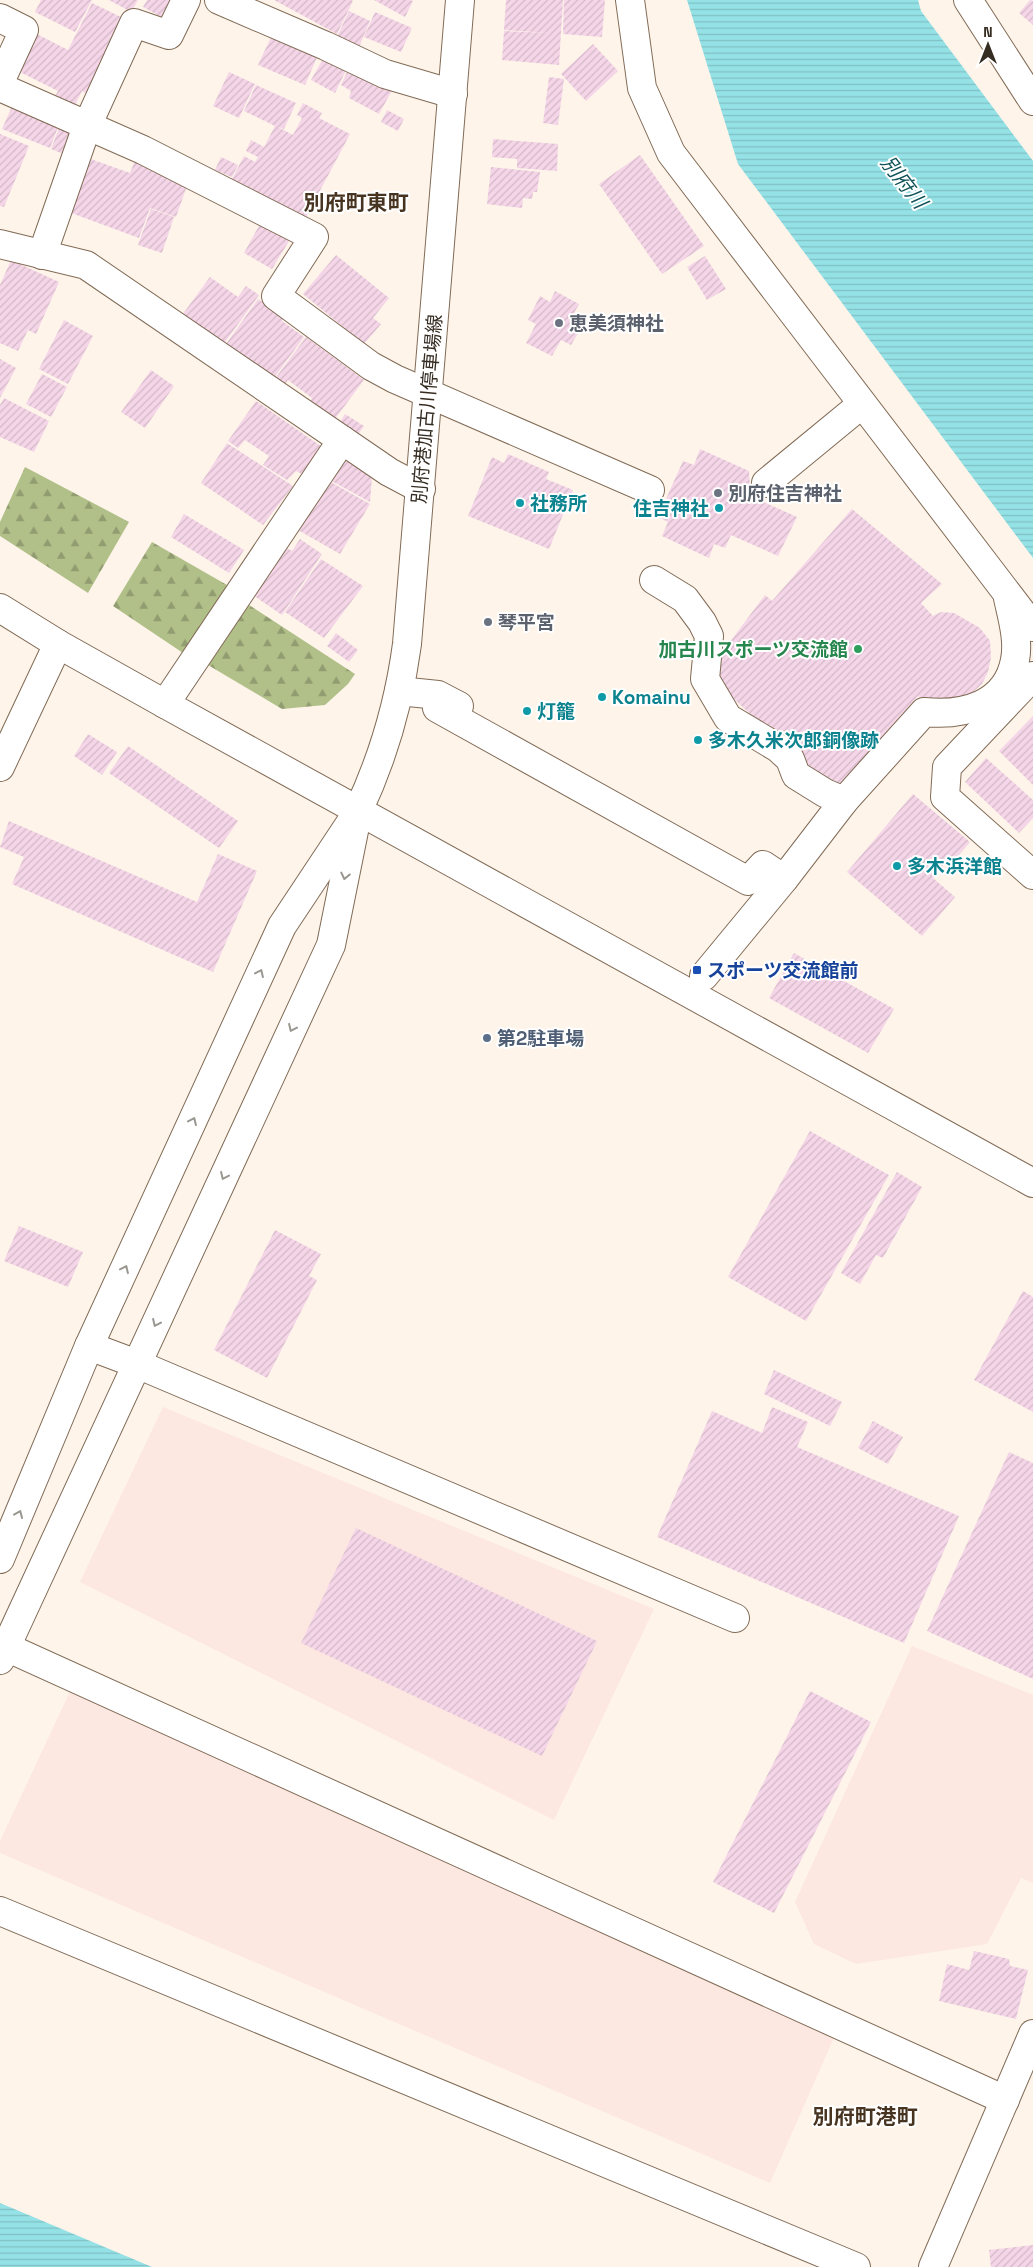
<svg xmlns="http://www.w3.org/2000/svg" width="1033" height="2267" font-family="'Space Grotesk','Noto Sans JP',sans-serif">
<defs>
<pattern id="forest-firs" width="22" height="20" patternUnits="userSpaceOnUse" patternTransform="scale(1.25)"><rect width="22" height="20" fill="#b1c089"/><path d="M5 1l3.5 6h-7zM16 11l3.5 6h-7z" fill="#919c70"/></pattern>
<pattern id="water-rules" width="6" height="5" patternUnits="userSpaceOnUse" patternTransform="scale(1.25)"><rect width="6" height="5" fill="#94e1e6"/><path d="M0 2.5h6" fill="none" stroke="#80c1c5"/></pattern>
<pattern id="building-hatch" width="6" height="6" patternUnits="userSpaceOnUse" patternTransform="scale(1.25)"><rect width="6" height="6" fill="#f5d6e8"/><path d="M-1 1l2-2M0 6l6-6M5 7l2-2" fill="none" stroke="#d3b8c7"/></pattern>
</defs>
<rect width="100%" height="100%" fill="#fef4ea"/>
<g fill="#fce7e1">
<path d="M 163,1407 L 654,1609 L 554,1820 L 80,1582 Z"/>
<path d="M 912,1646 L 1033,1695 L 1033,1883 L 1021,1878 L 987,1944 L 856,1964 L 814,1944 L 795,1902 Z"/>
<path d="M 82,1666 L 839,2026 L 770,2183 L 0,1853 L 0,1841 Z"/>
</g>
<g fill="url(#forest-firs)">
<path d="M 25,467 L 129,522 L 88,593 L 0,536 L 0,522 Z"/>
<path d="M 152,542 L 234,589 L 189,657 L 113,606 Z"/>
<path d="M 249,605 L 355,674 L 348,684 L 325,705 L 282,709 L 208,665 Z"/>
</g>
<g fill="url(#water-rules)">
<path d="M 687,0 L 918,0 L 921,11 L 1033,161 L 1033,558 L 738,164 Z"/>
<path d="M 0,2203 L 152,2267 L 0,2267 Z"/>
</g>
<g fill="url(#building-hatch)">
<path d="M 41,0 L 92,0 L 75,32 L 35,12 Z"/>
<path d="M 109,0 L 138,0 L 131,12 Z"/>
<path d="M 147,0 L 176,0 L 165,19 L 143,7 Z"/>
<path d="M 274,0 L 351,0 L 353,1 L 337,34 Z"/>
<path d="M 374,0 L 410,0 L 413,1 L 405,17 Z"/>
<path d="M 506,0 L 563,0 L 559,65 L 502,60 L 504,31 L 550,33 L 504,30 Z"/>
<path d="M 564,0 L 605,0 L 602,37 L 563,34 Z"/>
<path d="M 1030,0 L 1033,1 L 1033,25 L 1019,13 Z"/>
<path d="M 92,3 L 125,19 L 87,94 L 82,91 L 74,107 L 54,98 L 58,91 L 12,68 L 31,31 L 68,50 Z"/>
<path d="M 349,11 L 370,21 L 357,52 L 335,41 Z"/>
<path d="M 375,12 L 412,28 L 401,52 L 364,37 Z"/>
<path d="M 272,35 L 318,55 L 305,85 L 258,65 Z"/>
<path d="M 593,44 L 618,71 L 586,101 L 561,74 Z"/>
<path d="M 327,52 L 349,64 L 335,93 L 311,80 Z"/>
<path d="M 351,63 L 394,87 L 379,114 L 349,98 L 351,91 L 341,85 Z"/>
<path d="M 229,72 L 255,84 L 239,118 L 213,106 Z"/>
<path d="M 549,77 L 564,79 L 558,125 L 543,123 Z"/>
<path d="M 256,85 L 296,103 L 284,129 L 278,127 L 293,135 L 302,118 L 297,115 L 303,103 L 322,113 L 319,118 L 350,134 L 306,217 L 232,179 L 244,156 L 255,162 L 258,157 L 246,151 L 251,140 L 264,147 L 275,126 L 244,111 Z"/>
<path d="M 13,104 L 40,115 L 38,119 L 58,127 L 50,148 L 2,129 Z"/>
<path d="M 387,110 L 404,119 L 398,131 L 381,122 Z"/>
<path d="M 59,128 L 74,134 L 66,155 L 51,149 Z"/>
<path d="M 0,134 L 29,146 L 4,207 L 0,206 Z"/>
<path d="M 493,139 L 558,144 L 557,171 L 517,168 L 517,159 L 492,157 Z"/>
<path d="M 640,155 L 704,246 L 662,274 L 599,184 Z"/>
<path d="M 82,156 L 130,173 L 136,158 L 170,170 L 166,179 L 187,186 L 176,217 L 150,208 L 139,238 L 63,210 Z"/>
<path d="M 221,157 L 238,165 L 232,177 L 215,170 Z"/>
<path d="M 491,167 L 540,172 L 537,192 L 533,192 L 532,199 L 523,198 L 522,208 L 487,204 Z"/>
<path d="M 151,209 L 174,217 L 162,253 L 138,245 Z"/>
<path d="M 260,224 L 289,241 L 272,269 L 244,253 Z"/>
<path d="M 336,255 L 389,298 L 373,318 L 381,324 L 364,344 L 303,294 Z"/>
<path d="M 705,256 L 726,289 L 707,300 L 687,267 Z"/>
<path d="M 11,260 L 59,282 L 36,334 L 28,330 L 18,351 L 0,343 L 0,285 Z"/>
<path d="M 210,277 L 238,297 L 246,286 L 259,295 L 223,345 L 182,315 Z"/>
<path d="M 555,291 L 579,304 L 573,315 L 585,321 L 571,345 L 561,340 L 552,356 L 526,343 L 536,324 L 528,320 L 540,296 L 550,302 Z"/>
<path d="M 258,299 L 284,317 L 282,321 L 304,337 L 274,378 L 226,344 Z"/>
<path d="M 64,320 L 93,336 L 68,384 L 39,369 Z"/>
<path d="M 306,337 L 364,380 L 334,420 L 310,402 L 312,398 L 288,380 L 283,387 L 274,380 Z"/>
<path d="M 0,359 L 16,368 L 0,398 Z"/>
<path d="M 151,370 L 174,386 L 145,428 L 121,412 Z"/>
<path d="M 42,374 L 67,387 L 51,417 L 26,404 Z"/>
<path d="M 4,398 L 49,421 L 34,452 L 0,437 L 0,405 Z"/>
<path d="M 256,401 L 325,449 L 306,476 L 296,471 L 287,480 L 263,465 L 269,456 L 245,440 L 238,448 L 228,441 Z"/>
<path d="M 345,414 L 364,426 L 357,436 L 339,424 Z"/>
<path d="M 227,443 L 293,486 L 263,525 L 201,483 Z"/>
<path d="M 700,449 L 749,471 L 750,488 L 762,492 L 757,499 L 797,517 L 778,556 L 731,535 L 725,548 L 714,544 L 709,558 L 662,536 L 668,522 L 658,517 L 683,461 L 694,465 Z"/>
<path d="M 508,454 L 549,472 L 546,479 L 573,490 L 549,549 L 468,516 L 492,457 L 504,463 Z"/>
<path d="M 341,456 L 372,477 L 370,502 L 326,478 Z"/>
<path d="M 327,480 L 370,504 L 340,554 L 298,530 Z"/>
<path d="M 852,509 L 942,584 L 921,603 L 933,616 L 941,612 L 954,613 L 980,628 L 990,641 L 991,657 L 988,672 L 982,684 L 961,702 L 924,701 L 918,696 L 835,790 L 706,674 L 765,595 L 772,601 Z"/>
<path d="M 184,514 L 244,550 L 229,573 L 171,537 Z"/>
<path d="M 300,539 L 322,554 L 282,615 L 250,593 L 281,545 L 292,551 Z"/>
<path d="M 321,559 L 363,586 L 324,638 L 285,612 Z"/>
<path d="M 336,633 L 358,650 L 349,662 L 327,646 Z"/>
<path d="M 1033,716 L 1033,785 L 999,751 Z"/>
<path d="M 88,734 L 117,752 L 102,775 L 74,756 Z"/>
<path d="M 128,746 L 238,821 L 219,848 L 109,773 Z"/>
<path d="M 986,758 L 1033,800 L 1033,818 L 1019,833 L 965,782 Z"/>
<path d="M 913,794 L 970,842 L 954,861 L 950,857 L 933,878 L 955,897 L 922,936 L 847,872 Z"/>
<path d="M 9,821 L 197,902 L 218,854 L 257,871 L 213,972 L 12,884 L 24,857 L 0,847 Z"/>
<path d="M 794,953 L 894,1009 L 868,1053 L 769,998 Z"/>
<path d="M 810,1131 L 889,1175 L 806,1321 L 728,1277 Z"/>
<path d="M 897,1172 L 922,1187 L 883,1258 L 876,1255 L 860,1284 L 841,1273 Z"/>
<path d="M 19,1226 L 83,1252 L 68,1287 L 4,1261 Z"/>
<path d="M 275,1230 L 321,1254 L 309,1276 L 317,1280 L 267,1378 L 214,1350 Z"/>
<path d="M 1023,1291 L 1033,1297 L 1033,1412 L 974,1380 Z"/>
<path d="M 774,1370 L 842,1402 L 830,1426 L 764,1394 Z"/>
<path d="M 772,1407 L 808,1422 L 797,1447 L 959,1516 L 904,1643 L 657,1537 L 712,1411 L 762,1433 Z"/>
<path d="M 873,1421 L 903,1437 L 888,1464 L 858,1448 Z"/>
<path d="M 1009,1452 L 1033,1463 L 1033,1679 L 927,1631 Z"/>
<path d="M 356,1528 L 597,1641 L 542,1756 L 301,1643 Z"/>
<path d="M 810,1691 L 871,1722 L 774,1913 L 713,1882 Z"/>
<path d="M 974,1951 L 1009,1959 L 1010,1966 L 1028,1970 L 1016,2019 L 939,2001 L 947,1964 L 969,1970 Z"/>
<path d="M 1033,2245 L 1033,2267 L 991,2267 L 989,2250 Z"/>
</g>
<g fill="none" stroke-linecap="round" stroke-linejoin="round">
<defs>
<g id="minor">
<path d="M 219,0 L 326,46 L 385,74 L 453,94"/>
<path d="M 630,0 L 642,88 L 671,153 L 1033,627"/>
<path d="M 968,0 L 1033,101"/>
<path d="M 0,18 L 24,30 L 0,82"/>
<path d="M 0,87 L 143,150 L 314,237 L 276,296 L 371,366 L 395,379 L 650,490"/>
<path d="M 0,244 L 86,265 L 389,472 L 421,489"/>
<path d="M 42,255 L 87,126 L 134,23 L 169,35 L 186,0"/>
<path d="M 766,483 L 862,404"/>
<path d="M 654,580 L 685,599 L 702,622 L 709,636 L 705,679 L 728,718 L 778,748 L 790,759 L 796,775 L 825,793 L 844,801"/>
<path d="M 0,608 L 58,644 L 165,704 L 1033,1183"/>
<path d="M 1033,676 L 947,767 L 945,797 L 1033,875"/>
<path d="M 399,691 L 438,695 L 459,706"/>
<path d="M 165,704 L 342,440"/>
<path d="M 437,708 L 748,881 L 763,865 L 784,879"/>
<path d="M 0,767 L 58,644"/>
<path d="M 704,976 L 784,879 L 844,801 L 924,712 C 964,716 1007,705 1015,660 C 1019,640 1012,617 1008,598"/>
<path d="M 89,1346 L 137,1364 L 735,1618"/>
<path d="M 0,1559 L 89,1346 L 282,926 L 351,822"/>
<path d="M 6,1647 L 1005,2100"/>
<path d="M 0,1660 L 331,945 L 358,811"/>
<path d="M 0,1911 L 856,2267"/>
<path d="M 933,2267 L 1033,2034"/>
</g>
<path id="major" d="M 358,811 C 384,756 399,704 407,644 L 460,0"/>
</defs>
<use href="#minor" stroke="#816b56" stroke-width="30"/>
<use href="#major" stroke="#816b56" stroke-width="30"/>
<use href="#minor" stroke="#fff" stroke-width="28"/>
<use href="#major" stroke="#fff" stroke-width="28"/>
</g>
<defs><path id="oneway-chevron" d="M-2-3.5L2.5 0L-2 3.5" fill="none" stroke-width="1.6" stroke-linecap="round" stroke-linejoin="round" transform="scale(1.25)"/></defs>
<g stroke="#9a9690">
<use href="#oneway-chevron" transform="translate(345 876) rotate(102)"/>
<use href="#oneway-chevron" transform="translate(260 973) rotate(-65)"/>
<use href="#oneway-chevron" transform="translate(292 1028) rotate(115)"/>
<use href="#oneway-chevron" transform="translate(193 1121) rotate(-65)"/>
<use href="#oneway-chevron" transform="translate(224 1176) rotate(115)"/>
<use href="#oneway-chevron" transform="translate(125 1269) rotate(-65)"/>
<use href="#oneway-chevron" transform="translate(156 1323) rotate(115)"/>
<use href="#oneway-chevron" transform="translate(19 1514) rotate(-67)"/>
</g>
<g fill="#6b7280" stroke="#fff" stroke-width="2">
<circle cx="559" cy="323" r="5"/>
<circle cx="718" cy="493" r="5"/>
<circle cx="488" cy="622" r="5"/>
</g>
<g fill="#0f9aa8" stroke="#fff" stroke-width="2">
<circle cx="520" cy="503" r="5"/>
<circle cx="719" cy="508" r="5"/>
<circle cx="602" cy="697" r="5"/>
<circle cx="527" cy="711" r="5"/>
<circle cx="698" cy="740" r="5"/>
<circle cx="897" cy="866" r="5"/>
</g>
<circle fill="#2e9e5b" stroke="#fff" stroke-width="2" cx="858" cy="649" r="5"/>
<rect fill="#1a4fb4" stroke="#fff" stroke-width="2" x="692" y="965" width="10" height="10" rx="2.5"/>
<circle fill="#5c6f8a" stroke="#fff" stroke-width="2" cx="487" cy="1038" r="5"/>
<g text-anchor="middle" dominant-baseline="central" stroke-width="4" stroke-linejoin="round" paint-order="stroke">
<g font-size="19" font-weight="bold" fill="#5b616d" stroke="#fff" text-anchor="start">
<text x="569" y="323">恵美須神社</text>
<text x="728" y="493">別府住吉神社</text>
<text x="498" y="622">琴平宮</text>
</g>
<g font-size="19" fill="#352c22" stroke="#fff">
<text transform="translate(427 409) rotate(-85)">別府港加古川停車場線</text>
</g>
<g font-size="19" font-weight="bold" fill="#0d838f" stroke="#fff" text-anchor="start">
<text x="530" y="503">社務所</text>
<text x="709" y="508" text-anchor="end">住吉神社</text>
<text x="612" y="697">Komainu</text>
<text x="537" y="711">灯籠</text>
<text x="708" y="740">多木久米次郎銅像跡</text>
<text x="907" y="866">多木浜洋館</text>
</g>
<g font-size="19" font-weight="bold" fill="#27864d" stroke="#fff" text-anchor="end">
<text x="848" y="649">加古川スポーツ交流館</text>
</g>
<g font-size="19" font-weight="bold" fill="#164399" stroke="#fff" text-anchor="start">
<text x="707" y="970">スポーツ交流館前</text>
</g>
<g font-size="19" font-weight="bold" fill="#4e5e75" stroke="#fff" text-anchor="start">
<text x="497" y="1038">第2駐車場</text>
</g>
<g font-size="20" font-style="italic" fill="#105358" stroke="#fff">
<text transform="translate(904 182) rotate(52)">別府川</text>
</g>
<g font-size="21" font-weight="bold" fill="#473420" stroke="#fff">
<text x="356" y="202">別府町東町</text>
<text x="865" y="2116">別府町港町</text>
</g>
</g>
<g transform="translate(988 45)" stroke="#ffffff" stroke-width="4" paint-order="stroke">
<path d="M0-4L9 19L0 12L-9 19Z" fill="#352c22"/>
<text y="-8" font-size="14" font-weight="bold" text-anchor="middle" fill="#352c22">N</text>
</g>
</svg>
